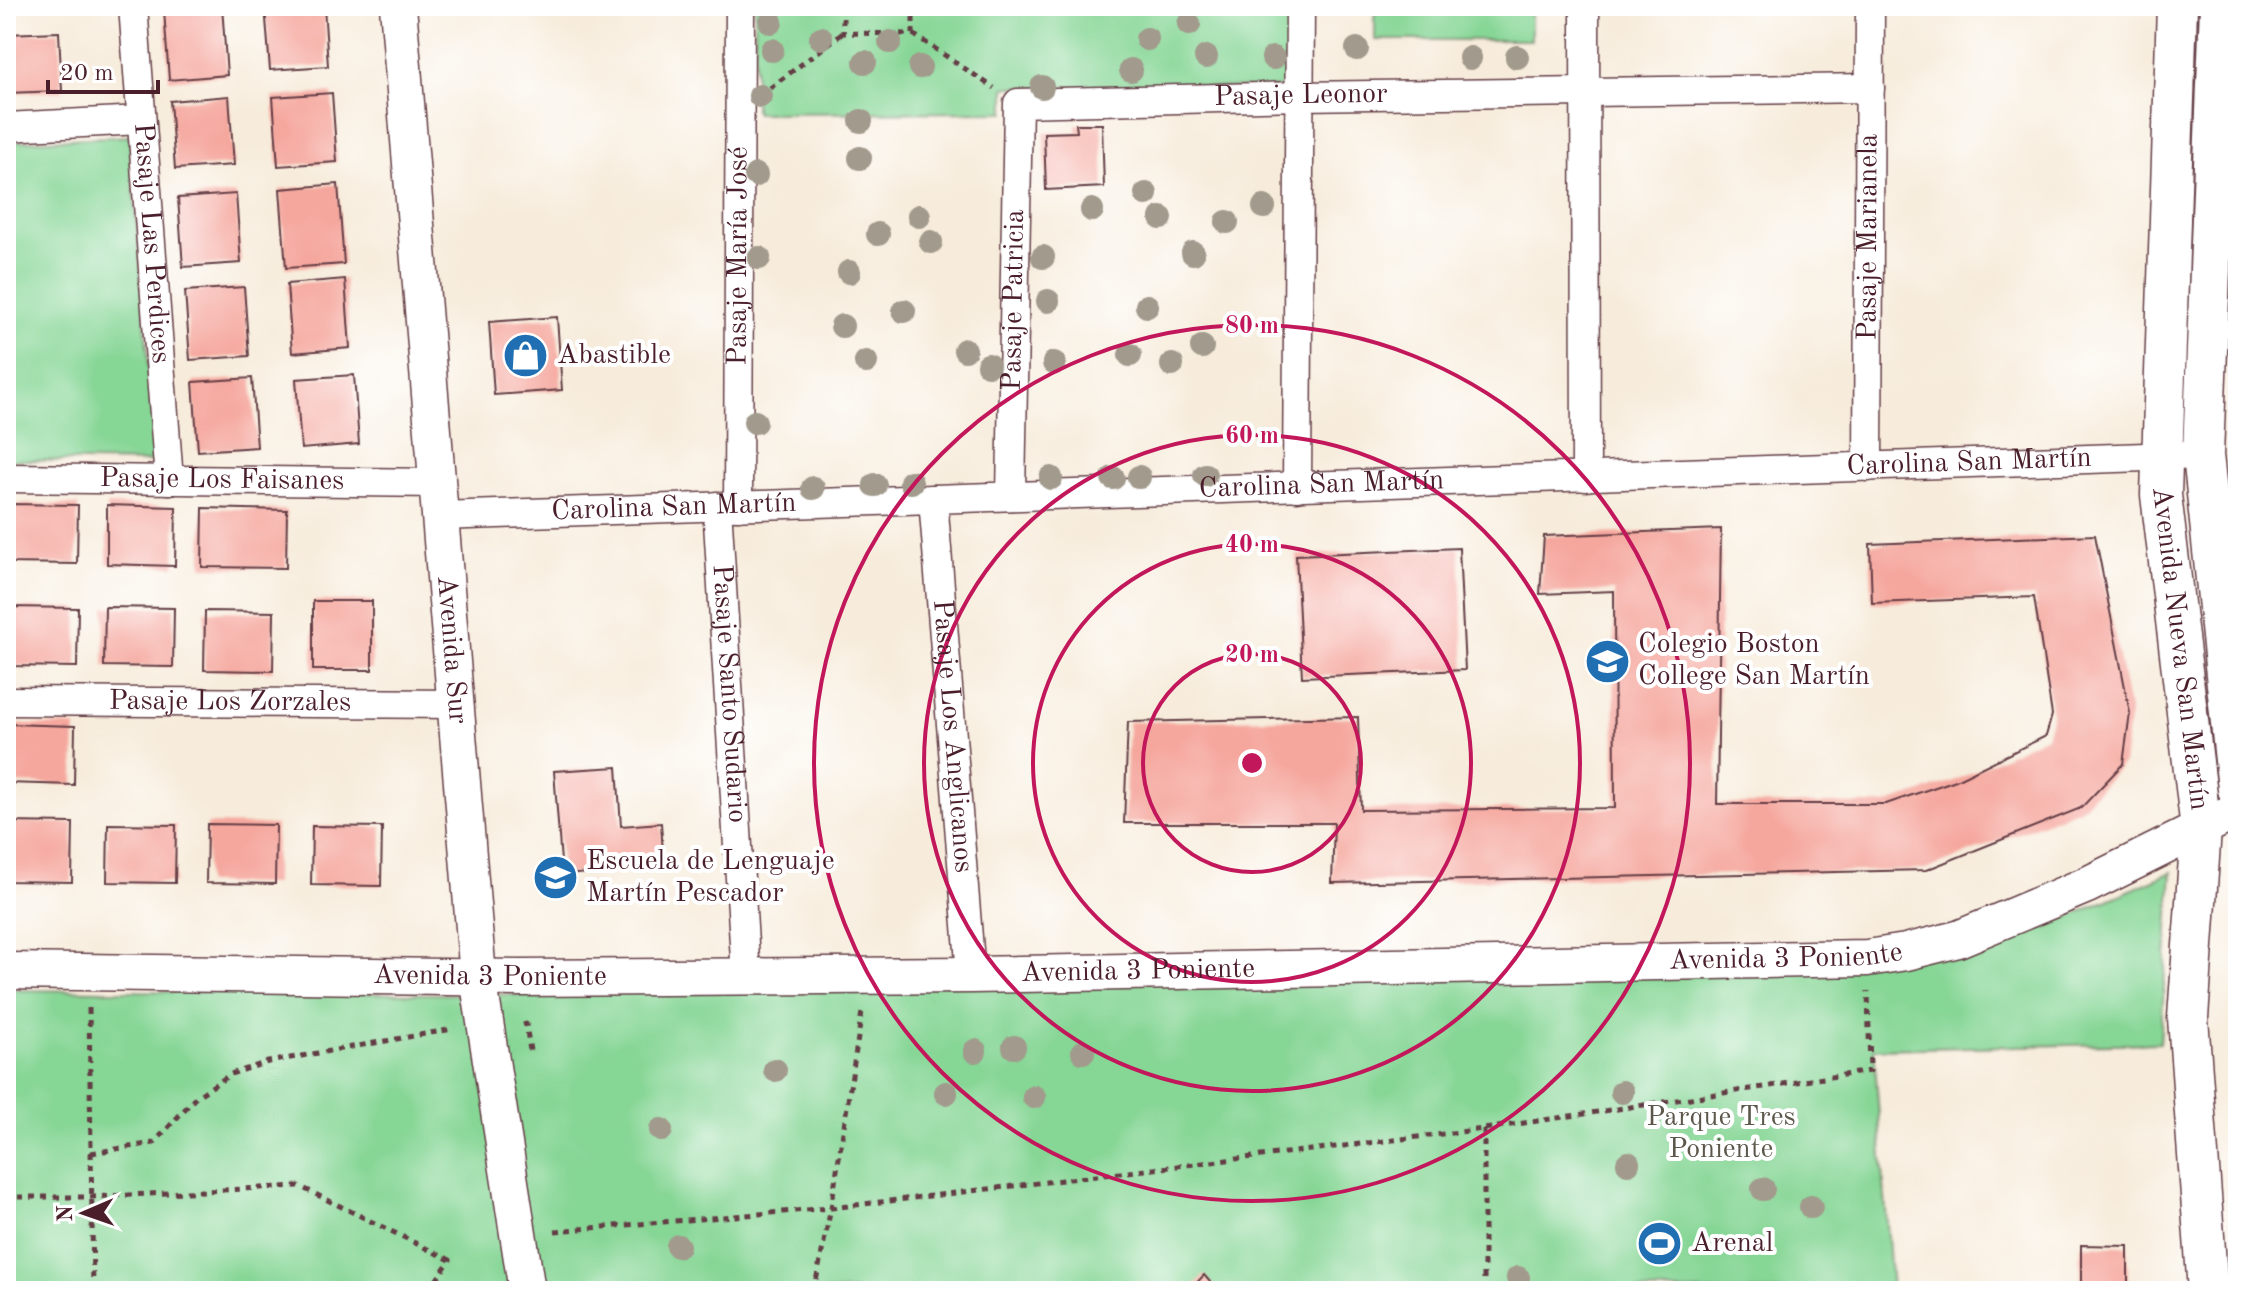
<svg xmlns="http://www.w3.org/2000/svg" width="2244" height="1297" font-family="'Old Standard TT',serif">
<rect width="100%" height="100%" fill="#fff"/>
<filter id="ink" filterUnits="userSpaceOnUse"><feTurbulence type="fractalNoise" baseFrequency=".0125" numOctaves="2"/><feDisplacementMap in="SourceGraphic" scale="16" xChannelSelector="R" yChannelSelector="G"/><feConvolveMatrix kernelMatrix="1 2 1 2 8 2 1 2 1" color-interpolation-filters="sRGB"/></filter>
<filter id="wash" filterUnits="userSpaceOnUse"><feTurbulence type="fractalNoise" baseFrequency=".006" numOctaves="4" result="noise"/><feDisplacementMap in="SourceGraphic" scale="32" xChannelSelector="R" yChannelSelector="G"/><feGaussianBlur stdDeviation="1.8" result="paint"/><feColorMatrix in="noise" values="0 0 0 0 0 0 0 0 0 0 0 0 0 0 0 0 0 1.4 0 .05"/><feComposite in="paint" operator="in"/></filter>
<g filter="url(#wash)">
<rect width="100%" height="100%" fill="#f7ecdb"/>
<g fill="#86d695" stroke="#687a60" stroke-width="2">
<path d="M 755,6 L 1300,6 L 1299,88 L 1005,87 L 1005,112 L 755,113 Z"/>
<rect x="1375" y="6" width="156" height="34"/>
<path d="M 129,136 L 157,462 L 6,460 L 6,142 Z"/>
<path d="M 2172,872 L 2160,1043 L 1874,1049 L 1892,1291 L 6,1291 L 6,990 L 539,995 L 1965,955 L 2078,913 Z"/>
</g>
<g id="blocks">
<g fill="#f5a79e">
<path d="M 222,6 L 227,75 L 169,80 L 164,10 Z"/>
<path d="M 265,6 L 324,6 L 328,66 L 270,70 Z"/>
<path d="M 59,32 L 62,91 L 6,93 L 6,34 Z"/>
<path d="M 332,93 L 337,162 L 278,166 L 273,97 Z"/>
<path d="M 229,96 L 234,165 L 175,169 L 170,101 Z"/>
<path d="M 1076,124 L 1102,124 L 1104,187 L 1046,190 L 1044,133 L 1077,132 Z"/>
<path d="M 338,184 L 344,264 L 286,268 L 280,189 Z"/>
<path d="M 236,194 L 241,263 L 183,267 L 178,198 Z"/>
<path d="M 345,279 L 350,348 L 292,353 L 287,284 Z"/>
<path d="M 244,287 L 249,356 L 190,360 L 185,291 Z"/>
<path d="M 557,317 L 562,390 L 494,395 L 489,322 Z"/>
<path d="M 354,375 L 359,444 L 301,449 L 296,379 Z"/>
<path d="M 252,378 L 257,447 L 198,451 L 193,382 Z"/>
<path d="M 9,504 L 78,505 L 77,564 L 8,563 Z"/>
<path d="M 107,505 L 176,507 L 175,566 L 107,564 Z"/>
<path d="M 203,508 L 287,510 L 286,568 L 202,567 Z"/>
<path d="M 1721,529 L 1717,804 L 1886,804 L 1956,780 L 2046,736 L 2052,715 L 2034,597 L 1872,603 L 1870,544 L 2095,535 L 2130,713 L 2123,764 L 2081,808 L 1926,870 L 1332,883 L 1334,823 L 1124,823 L 1128,722 L 1358,717 L 1361,810 L 1615,808 L 1614,591 L 1540,594 L 1544,536 Z"/>
<path d="M 1459,548 L 1465,670 L 1302,677 L 1296,555 Z"/>
<rect x="313" y="601" width="59" height="69"/>
<path d="M 9,607 L 78,608 L 77,667 L 8,666 Z"/>
<path d="M 105,607 L 174,608 L 173,667 L 104,666 Z"/>
<path d="M 205,611 L 274,612 L 273,671 L 204,670 Z"/>
<path d="M 7,724 L 75,726 L 74,785 L 6,783 Z"/>
<path d="M 617,767 L 621,826 L 661,823 L 664,868 L 562,875 L 554,771 Z"/>
<path d="M 6,822 L 73,823 L 72,882 L 6,881 Z"/>
<path d="M 108,824 L 176,825 L 175,883 L 107,882 Z"/>
<path d="M 207,824 L 276,825 L 275,884 L 206,883 Z"/>
<path d="M 312,826 L 382,827 L 381,886 L 311,885 Z"/>
<path d="M 2081,1245 L 2128,1246 L 2128,1291 L 2081,1291 Z"/>
<path d="M 1204,1275 L 1218,1291 L 1189,1291 Z"/>
</g>
</g>
</g>
<g filter="url(#ink)">
<use href="#blocks" fill-opacity="0" stroke="#643e45" stroke-width="2"/>
<g fill="none" stroke-linecap="round" stroke-linejoin="round">
<defs>
<g id="minor">
<path id="s1" d="M 133,6 L 169,480"/>
<path d="M 1585,6 L 1586,477"/>
<path d="M 6,127 L 141,120"/>
<path id="s2" d="M 1868,467 L 1870,6"/>
<path id="s3" d="M 6,478 L 438,483"/>
<path d="M 1297,487 L 1300,6"/>
<path id="s4" d="M 1011,496 L 1018,103 L 1299,96 L 1870,88"/>
<path id="s5" d="M 933,499 L 971,975"/>
<path id="s6" d="M 717,506 L 746,976"/>
<path id="s7" d="M 738,506 L 740,6"/>
<path id="s8" d="M 440,516 L 2203,455"/>
<path id="s9" d="M 6,701 L 456,704"/>
</g>
<g id="tertiary">
<path id="s10" d="M 398,6 L 478,977 L 527,1291"/>
<path id="s11" d="M 6,971 L 520,978 L 971,975 L 1867,958 L 1906,952 L 1958,939 L 2087,885 L 2238,810"/>
</g>
<g id="secondary">
<path id="s12" d="M 2177,6 L 2161,495 L 2201,829 L 2188,1018 L 2208,1291"/>
<path d="M 2220,6 L 2203,455 L 2238,789"/>
</g>
</defs>
<use href="#minor" stroke="#643e45" stroke-width="31"/>
<use href="#tertiary" stroke="#643e45" stroke-width="39"/>
<use href="#secondary" stroke="#643e45" stroke-width="43"/>
<g stroke="#643e45" stroke-width="5" stroke-dasharray="6 6" stroke-linecap="butt">
<path d="M 843,6 L 843,33 L 913,34 L 913,6"/>
<path d="M 913,34 L 994,88"/>
<path d="M 770,88 L 843,33"/>
<path d="M 89,1008 L 93,1291"/>
<path d="M 523,1025 L 526,1024 L 530,1051"/>
<path d="M 1484,1129 L 1484,1291"/>
<path d="M 91,1153 L 154,1143 L 196,1097 L 231,1074 L 268,1062 L 453,1029"/>
<path d="M 6,1197 L 91,1197 L 299,1186 L 450,1260 L 429,1291"/>
<path d="M 555,1231 L 831,1208 L 1484,1129 L 1870,1071 L 1868,991"/>
<path d="M 814,1291 L 831,1208 L 862,1012"/>
</g>
<use href="#minor" stroke="#fff" stroke-width="28"/>
<use href="#tertiary" stroke="#fff" stroke-width="36"/>
<use href="#secondary" stroke="#fff" stroke-width="40"/>
</g>
<g fill="#a29a8c">
<circle cx="771" cy="22" r="12"/>
<circle cx="1189" cy="24" r="12"/>
<circle cx="821" cy="38" r="12"/>
<circle cx="1147" cy="39" r="12"/>
<circle cx="890" cy="42" r="12"/>
<circle cx="1357" cy="49" r="12"/>
<circle cx="772" cy="50" r="12"/>
<circle cx="1206" cy="57" r="12"/>
<circle cx="1517" cy="57" r="12"/>
<circle cx="1273" cy="58" r="12"/>
<circle cx="1470" cy="58" r="12"/>
<circle cx="865" cy="62" r="12"/>
<circle cx="920" cy="67" r="12"/>
<circle cx="1131" cy="70" r="12"/>
<circle cx="1042" cy="87" r="12"/>
<circle cx="760" cy="96" r="12"/>
<circle cx="861" cy="121" r="12"/>
<circle cx="860" cy="158" r="12"/>
<circle cx="756" cy="175" r="12"/>
<circle cx="1146" cy="194" r="12"/>
<circle cx="1264" cy="207" r="12"/>
<circle cx="1092" cy="210" r="12"/>
<circle cx="919" cy="216" r="12"/>
<circle cx="1161" cy="218" r="12"/>
<circle cx="1227" cy="222" r="12"/>
<circle cx="878" cy="234" r="12"/>
<circle cx="931" cy="242" r="12"/>
<circle cx="1193" cy="253" r="12"/>
<circle cx="1043" cy="257" r="12"/>
<circle cx="759" cy="258" r="12"/>
<circle cx="849" cy="272" r="12"/>
<circle cx="1048" cy="301" r="12"/>
<circle cx="1147" cy="306" r="12"/>
<circle cx="904" cy="311" r="12"/>
<circle cx="842" cy="326" r="12"/>
<circle cx="1202" cy="347" r="12"/>
<circle cx="965" cy="350" r="12"/>
<circle cx="1130" cy="355" r="12"/>
<circle cx="866" cy="362" r="12"/>
<circle cx="1054" cy="363" r="12"/>
<circle cx="988" cy="365" r="12"/>
<circle cx="1172" cy="365" r="12"/>
<circle cx="755" cy="422" r="12"/>
<circle cx="1205" cy="475" r="12"/>
<circle cx="1139" cy="477" r="12"/>
<circle cx="1051" cy="478" r="12"/>
<circle cx="1113" cy="478" r="12"/>
<circle cx="911" cy="482" r="12"/>
<circle cx="875" cy="485" r="12"/>
<circle cx="813" cy="488" r="12"/>
<circle cx="1014" cy="1047" r="12"/>
<circle cx="975" cy="1051" r="12"/>
<circle cx="1083" cy="1052" r="12"/>
<circle cx="775" cy="1070" r="12"/>
<circle cx="1622" cy="1092" r="12"/>
<circle cx="946" cy="1093" r="12"/>
<circle cx="1034" cy="1097" r="12"/>
<circle cx="661" cy="1130" r="12"/>
<circle cx="1628" cy="1163" r="12"/>
<circle cx="1763" cy="1189" r="12"/>
<circle cx="1811" cy="1207" r="12"/>
<circle cx="678" cy="1246" r="12"/>
<circle cx="1518" cy="1278" r="12"/>
</g>
</g>
<g fill="none" stroke="#c2185b" stroke-width="4">
<circle cx="1252" cy="763" r="109"/>
<circle cx="1252" cy="763" r="219"/>
<circle cx="1252" cy="763" r="328"/>
<circle cx="1252" cy="763" r="438"/>
</g>
<defs>
<symbol id="shop-disc" viewBox="-11 -11 22 22"><circle r="9.5" fill="#1f6fb2" stroke="#fff"/><path d="M-5-2.5h2.3a2.7 3.5 0 0 1 5.4 0H5L5.5 6h-11ZM-1.5-2.5h3a1.5 2.3 0 0 0-3 0Z" fill="#fff"/></symbol>
<symbol id="school-disc" viewBox="-11 -11 22 22"><circle r="9.5" fill="#1f6fb2" stroke="#fff"/><path d="M0-5L7-2L0 1L-7-2ZM-4 1L0 2.5L4 1V4Q0 6-4 4Z" fill="#fff"/></symbol>
<symbol id="stadium-disc" viewBox="-11 -11 22 22"><circle r="9.5" fill="#1f6fb2" stroke="#fff"/><path d="M0-5a6.5 5 0 1 0 0 10a6.5 5 0 1 0 0-10ZM-3.5-1.8h7v3.6h-7Z" fill="#fff"/></symbol>
</defs>
<g fill-rule="evenodd">
<use href="#shop-disc" x="500" y="330" width="51" height="51"/>
<use href="#school-disc" x="1582" y="636" width="51" height="51"/>
<use href="#school-disc" x="530" y="852" width="51" height="51"/>
<use href="#stadium-disc" x="1634" y="1218" width="51" height="51"/>
</g>
<g text-anchor="middle" dominant-baseline="central" stroke-width="8" stroke-linejoin="round" paint-order="stroke">
<g font-size="28" fill="#4a1f2b" stroke="#fff">
<text stroke="none"><textPath href="#s4" startOffset="676">Pasaje Leonor</textPath></text>
<text stroke="none"><textPath href="#s2" startOffset="230">Pasaje Marianela</textPath></text>
<text stroke="none"><textPath href="#s1" startOffset="238">Pasaje Las Perdices</textPath></text>
<text stroke="none"><textPath href="#s7" startOffset="250">Pasaje María José</textPath></text>
<text stroke="none"><textPath href="#s4" startOffset="196">Pasaje Patricia</textPath></text>
<text stroke="none"><textPath href="#s8" startOffset="1530">Carolina San Martín</textPath></text>
<text stroke="none"><textPath href="#s3" startOffset="216">Pasaje Los Faisanes</textPath></text>
<text stroke="none"><textPath href="#s8" startOffset="882">Carolina San Martín</textPath></text>
<text stroke="none"><textPath href="#s8" startOffset="234">Carolina San Martín</textPath></text>
<text stroke="none"><textPath href="#s12" startOffset="644">Avenida Nueva San Martín</textPath></text>
<text stroke="none"><textPath href="#s10" startOffset="646">Avenida Sur</textPath></text>
<text stroke="none"><textPath href="#s6" startOffset="188">Pasaje Santo Sudario</textPath></text>
<text stroke="none"><textPath href="#s9" startOffset="224">Pasaje Los Zorzales</textPath></text>
<text stroke="none"><textPath href="#s5" startOffset="238">Pasaje Los Anglicanos</textPath></text>
<text stroke="none"><textPath href="#s11" startOffset="1780">Avenida 3 Poniente</textPath></text>
<text stroke="none"><textPath href="#s11" startOffset="1132">Avenida 3 Poniente</textPath></text>
<text stroke="none"><textPath href="#s11" startOffset="484">Avenida 3 Poniente</textPath></text>
</g>
<g font-size="28" fill="#4a1f2b" stroke="#fff" text-anchor="start">
<text x="557" y="356">Abastible</text>
<text x="1638" y="645">Colegio Boston<tspan x="1638" dy="32">College San Martín</tspan></text>
<text x="586" y="862">Escuela de Lenguaje<tspan x="586" dy="32">Martín Pescador</tspan></text>
<text x="1691" y="1244">Arenal</text>
</g>
<g font-size="28" fill="#5c564b" stroke="#fff">
<text x="1721" y="1118">Parque Tres<tspan x="1721" dy="32">Poniente</tspan></text>
</g>
</g>
<circle cx="1252" cy="763" r="12" fill="#c2185b" stroke="#fff" stroke-width="4"/>
<g font-size="24" text-anchor="middle" font-weight="bold" fill="#c2185b" stroke="#fff" stroke-width="8" stroke-linejoin="round" paint-order="stroke">
<text x="1252" y="333">80 m</text>
<text x="1252" y="443">60 m</text>
<text x="1252" y="552">40 m</text>
<text x="1252" y="662">20 m</text>
</g>
<rect width="2244" height="1297" fill="none" stroke="#fff" stroke-width="32"/>
<g transform="translate(84 1213) rotate(268)" stroke="#ffffff" stroke-width="6" paint-order="stroke">
<path d="M0-6L14 30L0 20L-14 30Z" fill="#4a1f2b"/>
<text y="-12" font-size="22" font-weight="bold" text-anchor="middle" fill="#4a1f2b">N</text>
</g>
<path d="M48 80v12h110v-12" fill="none" stroke="#4a1f2b" stroke-width="4"/>
<text x="60" y="80" font-size="24" fill="#4a1f2b" stroke="#ffffff" stroke-width="6" paint-order="stroke">20 m</text>
</svg>
